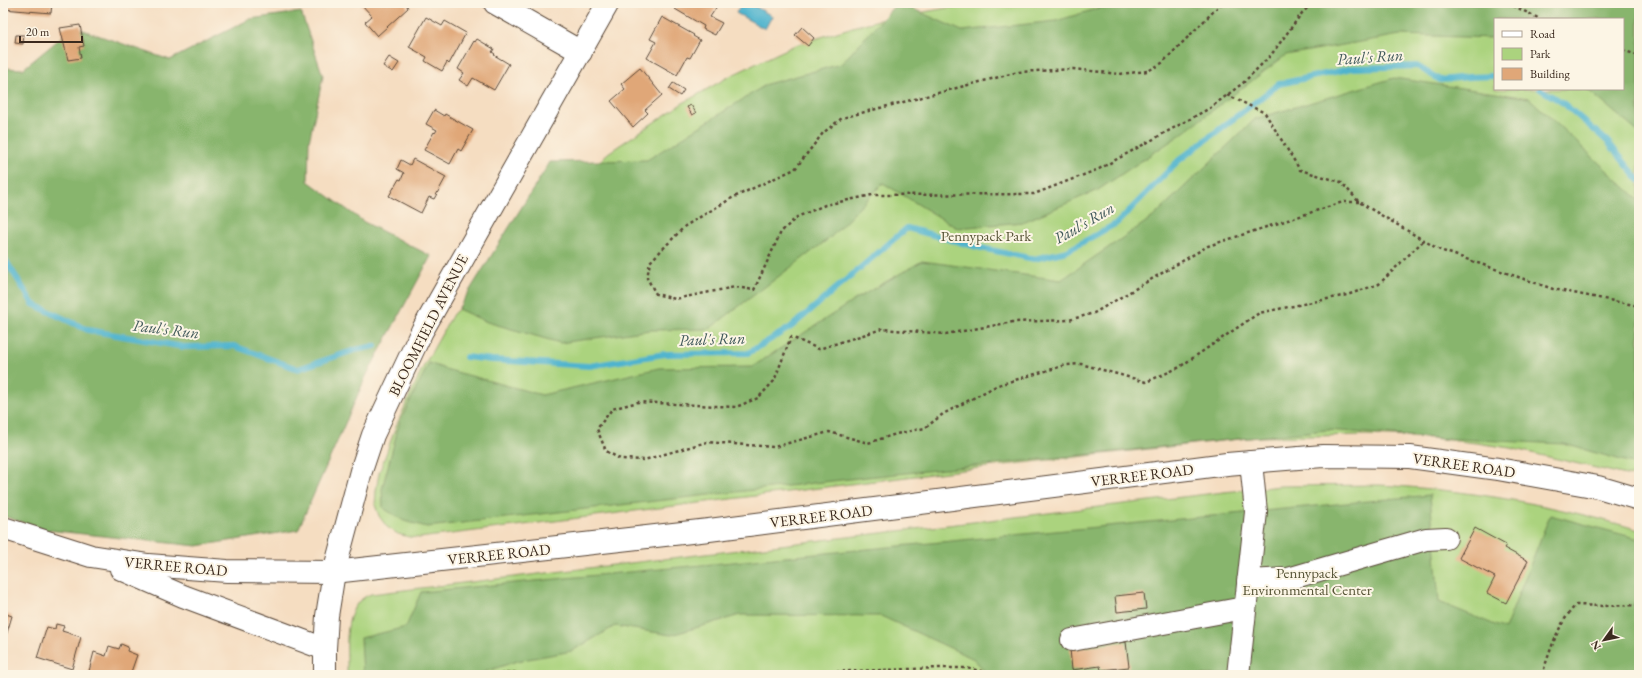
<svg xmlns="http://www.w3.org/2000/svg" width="1642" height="678" font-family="'EB Garamond',serif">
<rect width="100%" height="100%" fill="#fcf5e5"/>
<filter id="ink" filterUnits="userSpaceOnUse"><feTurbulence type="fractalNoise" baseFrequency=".025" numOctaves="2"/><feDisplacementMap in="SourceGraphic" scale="8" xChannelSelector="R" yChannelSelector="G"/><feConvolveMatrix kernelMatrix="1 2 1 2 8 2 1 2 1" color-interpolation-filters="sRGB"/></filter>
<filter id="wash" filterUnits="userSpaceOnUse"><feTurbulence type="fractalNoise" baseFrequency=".012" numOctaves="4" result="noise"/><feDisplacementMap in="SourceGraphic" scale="16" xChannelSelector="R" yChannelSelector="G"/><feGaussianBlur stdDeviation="0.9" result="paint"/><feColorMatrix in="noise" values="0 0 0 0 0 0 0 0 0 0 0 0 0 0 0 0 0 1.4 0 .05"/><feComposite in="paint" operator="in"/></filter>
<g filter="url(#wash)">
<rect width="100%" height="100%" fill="#f5ddc1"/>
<g fill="#abd37e" stroke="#737e4e" fill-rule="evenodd">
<path d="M 988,3 L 1639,3 L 1639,478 L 1510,448 L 1476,443 L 1431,438 L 1366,435 L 1258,437 L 995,466 L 419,538 L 409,537 L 398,534 L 387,527 L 379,516 L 375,505 L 376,491 L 379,473 L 397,424 L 421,371 L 453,314 L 494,277 L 554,205 L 608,153 L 683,103 L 730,76 L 793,46 L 856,26 L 883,19 L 953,7 ZM 1495,19 L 1623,19 L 1623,89 L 1495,89 Z"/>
<path d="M 1379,485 C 1469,490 1552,504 1639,530 L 1639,675 L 347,675 C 348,649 340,605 371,594 L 1224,492 L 1281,486 Z"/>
</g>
<g fill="#88b56d" stroke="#627046">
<path d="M 897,3 L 900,3 L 962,31 L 1056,21 L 1116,3 L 1639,3 L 1639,133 L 1587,89 L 1623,89 L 1623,19 L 1495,19 L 1495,38 L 1400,35 L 1286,55 L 1180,135 L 1098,190 L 1023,222 L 957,228 L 883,183 L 831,237 L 709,329 L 650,330 L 560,343 L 487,322 L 458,309 L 550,162 L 647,160 L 767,84 L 841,64 Z"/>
<path d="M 301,12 L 323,76 L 309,142 L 308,181 L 364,222 L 431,256 L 366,376 L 298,530 L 197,546 L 46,530 L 3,516 L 3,68 L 23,69 L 74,27 L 170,60 L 250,19 Z"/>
<path d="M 1394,78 L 1529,98 L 1639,200 L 1639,465 L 1564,444 L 1434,438 L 1327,430 L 867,477 L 427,527 L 404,521 L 383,508 L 382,489 L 400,421 L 429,363 L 445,369 L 542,395 L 659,368 L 752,367 L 856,299 L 922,261 L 1061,280 L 1153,217 L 1255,119 Z"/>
<path d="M 1430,495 L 1439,602 L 1505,629 L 1550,515 L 1639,539 L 1639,675 L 988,675 L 974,659 L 881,616 L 740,615 L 671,635 L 615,626 L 572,651 L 517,661 L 476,675 L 363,675 L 361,638 L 406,627 L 421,592 Z"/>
</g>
<path fill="#4fb4ce" stroke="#456f76" d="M 742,3 L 749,3 L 772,16 L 765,29 L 736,13 Z"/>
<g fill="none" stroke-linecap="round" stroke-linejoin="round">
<g stroke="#4fb4ce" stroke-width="6">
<path d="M 1540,89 L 1563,103 L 1607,141 L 1639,180"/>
<path d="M 3,256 L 33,304 L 88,330 L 184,347 L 234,346 L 298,369 L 355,350 L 375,346"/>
<path d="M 466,357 L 492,360 L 589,366 L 665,354 L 748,353 L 791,327 L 907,228 L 981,248 L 1034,259 L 1067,251 L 1117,223 L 1178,161 L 1279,84 L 1353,68 L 1417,66 L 1440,80 L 1469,77 L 1495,76"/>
</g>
</g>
<g id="blocks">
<g fill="#e0a778">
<path d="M 3,3 L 52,3 L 51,13 L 3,9 Z"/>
<path d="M 360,3 L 408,3 L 407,6 L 408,8 L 377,36 L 365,22 L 372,16 Z"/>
<path d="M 679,3 L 713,3 L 712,5 L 716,8 L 710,17 L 722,23 L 715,35 L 703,29 L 704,26 L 675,9 Z"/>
<path d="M 426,17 L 442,26 L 445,21 L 466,33 L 449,64 L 447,62 L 442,71 L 425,61 L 427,57 L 409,47 Z"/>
<path d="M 662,17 L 694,35 L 693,36 L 700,40 L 690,58 L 687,57 L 677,75 L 647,58 L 656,42 L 650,39 Z"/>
<path d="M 80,25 L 84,46 L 79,47 L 81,58 L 68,60 L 60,28 Z"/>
<path d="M 802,27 L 814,38 L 808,46 L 795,35 Z"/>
<path d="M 16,35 L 24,35 L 23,44 L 15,43 Z"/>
<path d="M 477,39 L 494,49 L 492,52 L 495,54 L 494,55 L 509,64 L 494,90 L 473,78 L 468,86 L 459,80 L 464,73 L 458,69 L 474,41 L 475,42 Z"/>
<path d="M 389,57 L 399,63 L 393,72 L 383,66 Z"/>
<path d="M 640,68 L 662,95 L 645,110 L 648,113 L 633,127 L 611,101 L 625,89 L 621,84 Z"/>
<path d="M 673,83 L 684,90 L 680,96 L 669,89 Z"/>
<path d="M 691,105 L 696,113 L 692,115 L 687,107 Z"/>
<path d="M 434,110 L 444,116 L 445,114 L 473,130 L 461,151 L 458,149 L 450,164 L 424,150 L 434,132 L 435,133 L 437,130 L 426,124 Z"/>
<path d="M 413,159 L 446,177 L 434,199 L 429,197 L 421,213 L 389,196 L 399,179 L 401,180 L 404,173 L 397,169 L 401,160 L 410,165 Z"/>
<path d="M 1475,528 L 1506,545 L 1504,548 L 1528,561 L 1506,603 L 1487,593 L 1495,577 L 1459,558 Z"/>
<path d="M 1144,593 L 1146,609 L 1117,612 L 1115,596 Z"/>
<path d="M 3,613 L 12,616 L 3,646 Z"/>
<path d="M 56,624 L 64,626 L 62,631 L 81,637 L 72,669 L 37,658 L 47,627 L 55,629 Z"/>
<path d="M 1126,642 L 1129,667 L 1101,670 L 1100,666 L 1072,670 L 1070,649 Z"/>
<path d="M 121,644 L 128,647 L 127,651 L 137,655 L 130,675 L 88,675 L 94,652 L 106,656 L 109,646 L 119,649 Z"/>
</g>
</g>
</g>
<g filter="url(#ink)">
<use href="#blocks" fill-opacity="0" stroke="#574536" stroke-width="1"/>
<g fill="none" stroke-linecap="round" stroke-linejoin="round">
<defs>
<g id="minor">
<path d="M 495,3 L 581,52"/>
<path d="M 1248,581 L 1288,579 L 1426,539 L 1446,538"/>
<path d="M 1072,640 L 1244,608"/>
<path d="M 325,675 L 325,649 L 327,616 L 334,572 L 361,471 L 373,435 L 422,331 L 608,3"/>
<path d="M 1238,675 L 1256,512 L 1251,462"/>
</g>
<g id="major">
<path d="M 3,528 L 91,556 L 148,565 L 227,571 L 334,572 L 709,530 L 1227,464 L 1323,456 L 1410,457 L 1498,469 L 1598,487 L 1639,499"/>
<path d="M 121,569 L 183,596 L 325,649"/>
</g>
</defs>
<use href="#minor" stroke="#574536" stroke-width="24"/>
<use href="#major" stroke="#574536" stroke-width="24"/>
<g stroke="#574536" stroke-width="2.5" stroke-dasharray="3 3" stroke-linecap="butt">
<path d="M 1222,3 L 1162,63 L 1148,71 L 1119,74 L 1073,69 L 1018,72 L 842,118 L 823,133 L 795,169 L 732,198 L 685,226 L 650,262 L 647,278 L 656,294 L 675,299 L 735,287 L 754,290 L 781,232 L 797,217 L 825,205 L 872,195 L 1034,194 L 1099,169 L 1210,108 L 1243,83 L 1271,55 L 1302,13 L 1313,3"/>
<path d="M 1508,3 L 1540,19"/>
<path d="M 1623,50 L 1639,56"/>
<path d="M 1227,95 L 1265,113 L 1300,170 L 1341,182 L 1359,202 L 1440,250 L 1553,289 L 1639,306"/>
<path d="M 1359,202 L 1343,202 L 1208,246 L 1094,313 L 1069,320 L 1013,322 L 946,334 L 882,329 L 819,349 L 791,337 L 774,381 L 758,398 L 736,407 L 638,402 L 612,409 L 597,429 L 606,451 L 620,459 L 644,460 L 707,442 L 774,447 L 829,432 L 868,443 L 896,434 L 925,428 L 943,414 L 998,385 L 1066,365 L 1081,364 L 1146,382 L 1178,368 L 1259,313 L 1347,295 L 1379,284 L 1424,240"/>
<path d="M 495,675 L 512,672 L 527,675"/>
<path d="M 740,675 L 940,668 L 966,668 L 981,671 L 983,675"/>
<path d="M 1542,675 C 1550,651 1558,623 1576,605 L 1603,606 L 1639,605"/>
</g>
<use href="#minor" stroke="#fff" stroke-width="22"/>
<use href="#major" stroke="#fff" stroke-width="22"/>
</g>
</g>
<g text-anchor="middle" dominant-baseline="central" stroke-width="4" stroke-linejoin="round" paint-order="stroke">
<g font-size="15" fill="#575436" stroke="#fcf5e5">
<text x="986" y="235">Pennypack Park</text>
<text x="1307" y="572">Pennypack<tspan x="1307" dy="17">Environmental Center</tspan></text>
</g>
<g font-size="15" fill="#3b2a1e" stroke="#fcf5e5">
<text transform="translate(428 325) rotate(-63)">BLOOMFIELD AVENUE</text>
<text transform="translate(1464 465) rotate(8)">VERREE ROAD</text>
<text transform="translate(1142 475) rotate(-7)">VERREE ROAD</text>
<text transform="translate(821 516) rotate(-7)">VERREE ROAD</text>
<text transform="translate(499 554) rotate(-6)">VERREE ROAD</text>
<text transform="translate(176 566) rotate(5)">VERREE ROAD</text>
</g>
<g font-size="16" font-style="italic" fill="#425a5c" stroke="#fcf5e5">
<text transform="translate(1370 57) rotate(-4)">Paul's Run</text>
<text transform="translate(1084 223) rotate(-30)">Paul's Run</text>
<text transform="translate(166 329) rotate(7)">Paul's Run</text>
<text transform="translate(712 339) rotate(-2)">Paul's Run</text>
</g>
</g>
<rect width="1642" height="678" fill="none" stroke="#fcf5e5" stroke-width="16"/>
<rect x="1494" y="18" width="130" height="72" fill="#fcf5e5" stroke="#afa495"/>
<rect x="1502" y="31" width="20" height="6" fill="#ffffff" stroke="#afa495"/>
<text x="1530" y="38" font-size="12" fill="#3b2a1e">Road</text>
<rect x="1502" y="48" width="20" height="12" fill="#abd37e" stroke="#afa495"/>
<text x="1530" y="58" font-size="12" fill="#3b2a1e">Park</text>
<rect x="1502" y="68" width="20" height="12" fill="#e0a778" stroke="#afa495"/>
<text x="1530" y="78" font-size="12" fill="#3b2a1e">Building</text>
<g transform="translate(1604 640) rotate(237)" stroke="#fcf5e5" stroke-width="3" paint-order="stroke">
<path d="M0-3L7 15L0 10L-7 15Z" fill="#3b2a1e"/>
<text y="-6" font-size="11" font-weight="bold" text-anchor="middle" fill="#3b2a1e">N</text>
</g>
<path d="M20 36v6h62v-6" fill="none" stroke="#3b2a1e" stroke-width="2"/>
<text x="26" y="36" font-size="12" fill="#3b2a1e" stroke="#fcf5e5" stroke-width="3" paint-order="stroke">20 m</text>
</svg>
